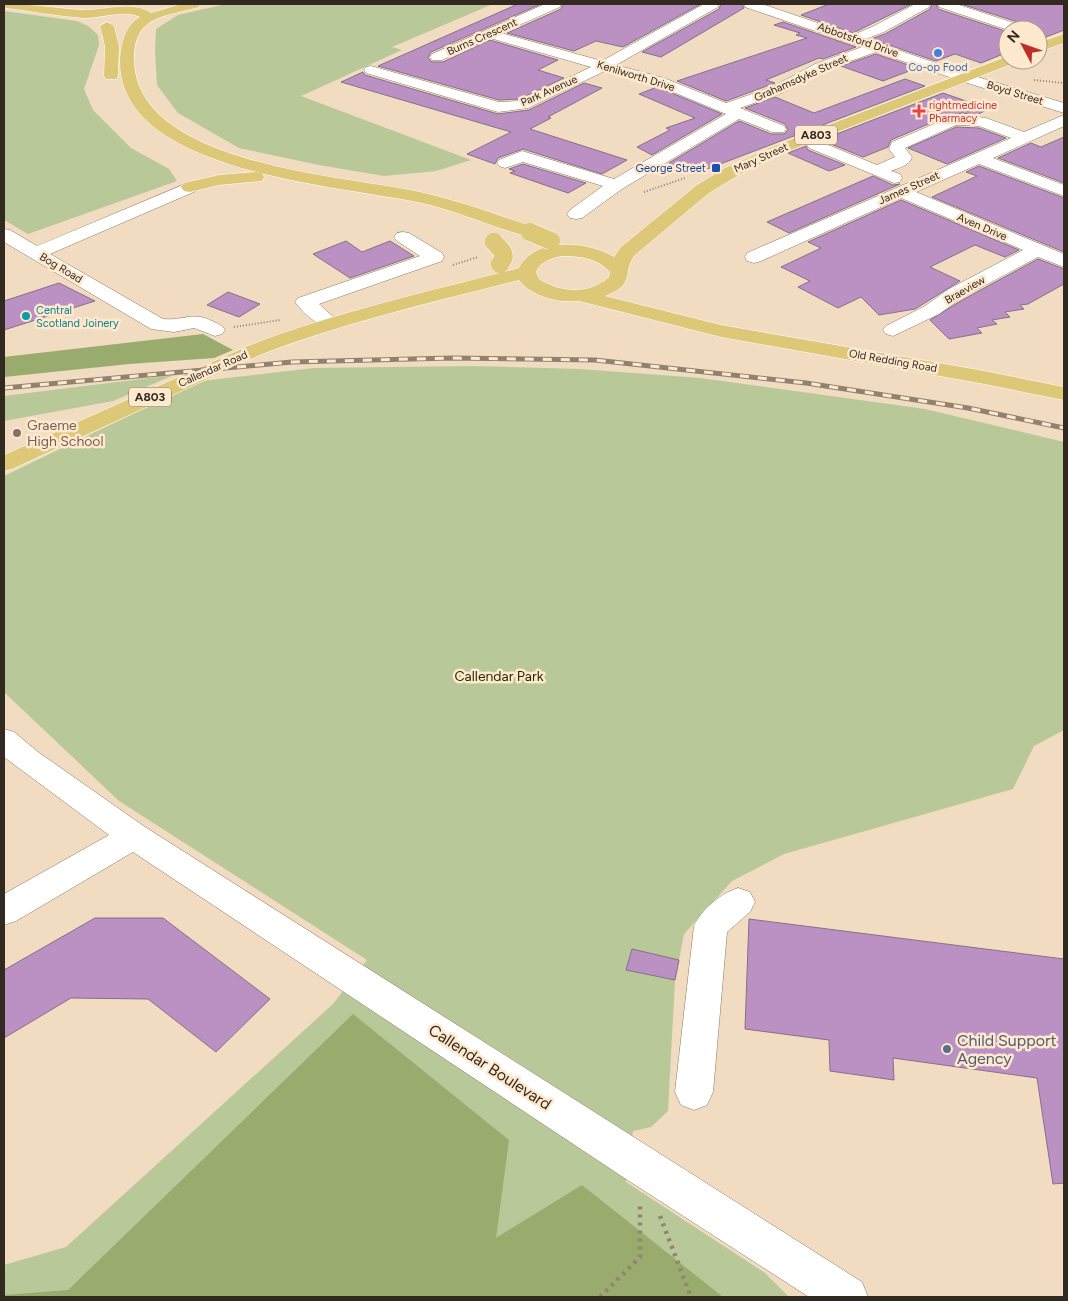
<svg xmlns="http://www.w3.org/2000/svg" width="1068" height="1301" font-family="Figtree,sans-serif">
<rect width="100%" height="100%" fill="#f1dbc1"/>
<g fill="#b8c899">
<path d="M 226,4 L 493,4 L 392,47 L 402,50 L 301,96 L 471,160 L 436,171 L 384,176 L 319,165 L 239,148 L 178,113 L 157,85 L 155,50 L 156,29 L 178,15 Z"/>
<path d="M 4,11 L 77,21 L 88,26 L 98,35 L 99,45 L 84,89 L 93,110 L 131,148 L 169,169 L 177,181 L 28,234 L 4,220 Z"/>
<path d="M 473,366 L 580,369 L 700,378 L 925,409 L 1064,442 L 1064,730 L 1034,746 L 1013,789 L 784,854 L 732,881 L 684,934 L 675,980 L 668,1111 L 651,1127 L 633,1131 L 626,1182 L 765,1273 L 789,1297 L 4,1297 L 4,1265 L 66,1247 L 333,1004 L 367,960 L 119,801 L 4,692 L 4,476 L 201,381 L 314,368 Z"/>
<path d="M 174,375 L 113,401 L 4,421 L 4,396 Z"/>
</g>
<g fill="#99ac6e">
<path d="M 203,334 L 233,350 L 214,358 L 129,364 L 4,377 L 4,357 Z"/>
<path d="M 353,1014 L 509,1140 L 496,1238 L 582,1185 L 723,1297 L 4,1297 L 4,1295 L 68,1290 Z"/>
</g>
<g fill="#bb90c3" stroke="#847188">
<path d="M 518,4 L 541,4 L 431,52 L 428,58 L 432,62 L 443,62 L 490,40 L 558,60 L 538,70 L 564,78 L 520,99 L 499,100 L 378,66 Z"/>
<path d="M 563,4 L 701,4 L 623,47 L 596,41 L 574,51 L 507,33 L 561,9 Z"/>
<path d="M 721,4 L 742,4 L 744,8 L 661,57 L 642,52 L 719,9 Z"/>
<path d="M 829,4 L 912,4 L 853,33 L 801,15 Z"/>
<path d="M 932,4 L 936,4 L 938,9 L 1008,32 L 1008,52 L 981,63 L 955,54 L 936,61 L 871,39 L 885,34 L 930,9 Z"/>
<path d="M 961,4 L 1064,4 L 1064,30 L 1038,40 L 1038,30 L 1026,30 L 1024,24 Z"/>
<path d="M 783,22 L 856,47 L 823,59 L 819,58 L 766,80 L 775,83 L 726,101 L 677,81 L 807,38 L 796,35 L 800,33 L 774,25 Z"/>
<path d="M 876,54 L 917,68 L 883,81 L 841,66 Z"/>
<path d="M 363,72 L 365,75 L 498,114 L 529,110 L 584,83 L 602,88 L 548,117 L 551,118 L 530,129 L 627,160 L 602,174 L 523,149 L 498,158 L 495,164 L 467,154 L 511,132 L 341,82 Z"/>
<path d="M 905,79 L 925,86 L 694,174 L 669,163 L 739,121 L 771,134 L 784,134 L 788,130 L 785,124 L 745,108 L 775,97 L 814,113 Z"/>
<path d="M 657,87 L 722,114 L 652,155 L 637,147 L 670,130 L 666,128 L 695,118 L 639,94 Z"/>
<path d="M 943,93 L 989,109 L 976,115 L 962,113 L 947,116 L 891,140 L 888,147 L 863,157 L 821,140 Z"/>
<path d="M 956,127 L 979,128 L 1006,138 L 947,164 L 908,148 Z"/>
<path d="M 1064,137 L 1064,183 L 998,158 L 1031,143 L 1041,147 Z"/>
<path d="M 806,146 L 808,150 L 845,165 L 829,171 L 788,153 Z"/>
<path d="M 523,164 L 586,183 L 568,193 L 510,173 L 515,171 L 509,169 Z"/>
<path d="M 979,166 L 1064,198 L 1064,252 L 932,197 L 977,176 L 966,172 Z"/>
<path d="M 873,176 L 893,185 L 900,184 L 789,233 L 767,222 Z"/>
<path d="M 901,200 L 1019,250 L 1005,257 L 975,245 L 930,267 L 960,281 L 915,309 L 879,315 L 861,297 L 838,308 L 798,287 L 810,281 L 781,267 L 821,248 L 808,242 Z"/>
<path d="M 346,241 L 362,252 L 390,241 L 414,256 L 350,278 L 313,254 Z"/>
<path d="M 1038,259 L 1064,269 L 1064,284 L 1028,304 L 1020,305 L 1024,309 L 1005,312 L 1010,317 L 992,320 L 997,324 L 977,328 L 982,333 L 949,339 L 930,320 L 964,299 Z"/>
<path d="M 59,283 L 95,301 L 4,330 L 4,301 Z"/>
<path d="M 228,292 L 260,304 L 239,317 L 207,305 Z"/>
<path d="M 95,918 L 163,918 L 270,999 L 216,1052 L 148,999 L 71,998 L 4,1038 L 4,970 Z"/>
<path d="M 749,919 L 1064,959 L 1064,1183 L 1053,1184 L 1037,1078 L 893,1058 L 894,1080 L 830,1071 L 829,1040 L 745,1029 Z"/>
<path d="M 632,949 L 679,960 L 675,980 L 626,970 Z"/>
</g>
<g fill="none" stroke-linecap="round" stroke-linejoin="round">
<defs>
<g id="minor">
<path d="M 545,4 L 561,4 L 560,7 L 501,33 L 602,61 L 704,4 L 719,4 L 718,7 L 616,65 L 664,78 L 726,103 L 772,87 L 815,64 L 862,47 L 745,7 L 744,4 L 762,4 L 853,35 L 874,26 L 915,4 L 930,4 L 929,7 L 884,32 L 866,39 L 971,75 L 1064,103 L 1064,113 L 961,81 L 876,52 L 825,70 L 782,93 L 740,108 L 784,126 L 786,129 L 784,132 L 772,132 L 739,119 L 622,189 L 582,218 L 576,219 L 570,218 L 567,214 L 570,210 L 603,186 L 523,162 L 505,168 L 499,166 L 497,163 L 499,160 L 522,151 L 614,179 L 726,114 L 654,84 L 605,71 L 528,108 L 498,112 L 366,73 L 364,70 L 366,67 L 371,66 L 499,102 L 520,101 L 591,67 L 490,38 L 442,60 L 432,60 L 430,57 L 432,54 Z"/>
<path d="M 938,4 L 956,4 L 1023,26 L 1025,29 L 1008,30 L 939,7 Z"/>
<path d="M 962,115 L 986,118 L 1024,132 L 1064,115 L 1064,126 L 993,158 L 1064,185 L 1064,196 L 979,164 L 916,192 L 1064,254 L 1064,267 L 1038,257 L 963,297 L 939,314 L 893,336 L 886,334 L 883,330 L 886,326 L 925,306 L 949,289 L 1023,250 L 901,198 L 761,261 L 754,263 L 747,261 L 745,257 L 747,253 L 1011,138 L 979,126 L 962,125 L 956,125 L 905,148 L 912,157 C 909,166 900,167 891,171 L 900,174 L 902,178 L 900,182 L 894,183 L 809,148 L 807,145 L 809,142 L 821,142 L 877,165 L 895,157 L 889,149 L 892,142 L 948,118 Z"/>
<path d="M 190,182 L 196,183 L 199,187 L 196,191 L 50,254 L 163,319 C 184,321 192,311 212,321 C 218,324 222,325 225,330 L 222,334 L 215,336 L 194,328 L 174,332 L 151,329 L 4,242 L 4,229 L 10,230 L 37,246 Z"/>
<path d="M 403,232 L 409,233 L 442,253 L 444,257 L 442,261 L 319,304 L 340,323 L 337,327 C 322,331 304,314 295,302 L 298,298 L 420,256 L 397,241 L 394,237 L 397,233 Z"/>
<path d="M 4,729 L 14,732 L 38,752 L 145,827 L 862,1282 L 868,1297 L 809,1297 L 626,1179 L 133,852 L 16,921 L 4,925 L 4,894 L 109,835 L 4,757 Z"/>
<path d="M 738,888 L 750,892 L 755,902 L 750,912 L 727,932 L 713,1092 L 707,1105 L 694,1110 L 681,1105 L 675,1092 L 694,926 C 702,909 720,894 738,888 Z"/>
</g>
<g id="major">
<path d="M 4,4 C 30,4 56,8 82,10 C 103,11 133,0 151,13 L 181,4 L 200,4 L 199,7 C 164,17 134,15 134,60 C 136,165 345,176 420,192 C 460,201 498,215 536,228 L 539,232 L 536,236 L 530,237 C 493,228 459,211 422,203 C 343,186 121,173 120,63 C 120,46 125,25 140,17 C 123,9 101,19 83,18 C 57,16 31,11 6,8 L 4,7 Z"/>
<path d="M 107,22 L 114,26 L 119,46 L 118,76 L 116,79 L 106,79 L 104,76 L 105,46 L 100,26 Z"/>
<path d="M 1064,34 L 1064,43 L 1038,52 L 1038,43 Z"/>
<path d="M 1008,56 L 1008,60 L 1016,60 L 1014,63 L 786,152 L 737,176 L 709,193 L 635,255 C 621,273 637,284 605,296 L 721,325 L 979,370 L 1064,387 L 1064,400 L 979,383 L 721,337 L 579,301 C 559,303 532,297 519,280 C 433,302 346,322 262,354 L 12,469 L 4,471 L 4,455 L 248,346 C 336,312 428,292 519,268 C 535,236 588,241 614,257 L 621,247 L 697,185 L 725,168 L 774,146 ZM 562,256 C 580,256 597,258 610,272 L 609,277 C 589,295 561,293 539,279 L 536,272 C 540,262 551,258 562,256 Z"/>
<path d="M 256,172 L 262,173 L 264,177 L 262,181 L 219,185 L 190,192 L 184,191 L 181,187 L 184,183 L 219,175 Z"/>
</g>
</defs>
<use href="#minor" stroke="#8d7962" stroke-width="1"/>
<use href="#major" stroke="#fff" stroke-width="1"/>
<g stroke="#938472" stroke-width="2" stroke-dasharray="1 2" stroke-linecap="butt">
<path d="M 1034,80 L 1064,83"/>
<path d="M 644,192 L 685,178"/>
<path d="M 453,265 L 478,257"/>
<path d="M 234,327 L 280,320"/>
</g>
<g stroke="#938472" stroke-width="4.5" stroke-dasharray="3 5" stroke-linecap="butt">
<path d="M 660,1216 L 691,1297"/>
<path d="M 600,1297 L 640,1257 L 640,1203"/>
</g>
<use href="#minor" fill="#fff" fill-rule="evenodd"/>
<use href="#major" fill="#dcc877" fill-rule="evenodd"/>
<defs>
<path id="rail" d="M 4,388 L 292,362 L 452,358 L 595,360 L 806,383 L 968,408 L 1064,428"/>
</defs>
<use href="#rail" stroke="#918270" stroke-width="5"/>
<use href="#rail" stroke="#fee8ce" stroke-width="3" stroke-dasharray="9" stroke-linecap="butt"/>
<defs>
<g id="major-bridge">
<path d="M 530,232 L 551,241"/>
<path d="M 494,242 L 503,252 L 504,257 L 500,264"/>
</g>
</defs>
<use href="#major-bridge" stroke="#fff" stroke-width="19" stroke-linecap="butt"/>
<use href="#major-bridge" stroke="#dcc877" stroke-width="18"/>
</g>
<circle fill="#3f7fe0" stroke="#fee8ce" stroke-width="2" cx="938" cy="53" r="5"/>
<path fill="#e0444e" stroke="#fee8ce" stroke-width="2" d="M916.5 103.5h5v5h5v5h-5v5h-5v-5h-5v-5h5z"/>
<rect fill="#1a4fb4" stroke="#fee8ce" stroke-width="2" x="711" y="163" width="10" height="10" rx="2.5"/>
<circle fill="#0f9aa8" stroke="#fee8ce" stroke-width="2" cx="26" cy="316" r="5"/>
<circle fill="#8d6e63" stroke="#fee8ce" stroke-width="2" cx="17" cy="433" r="5"/>
<circle fill="#5c6f8a" stroke="#fee8ce" stroke-width="2" cx="947" cy="1049" r="5"/>
<g text-anchor="middle" dominant-baseline="central" stroke-width="5" stroke-linejoin="round" paint-order="stroke">
<g font-size="11" fill="#322a20" stroke="#fee8ce">
<text transform="translate(482 37) rotate(-24)">Burns Crescent</text>
<text transform="translate(858 40) rotate(19)">Abbotsford Drive</text>
<text transform="translate(636 76) rotate(17)">Kenilworth Drive</text>
<text transform="translate(801 78) rotate(-24)">Grahamsdyke Street</text>
<text transform="translate(549 91) rotate(-24)">Park Avenue</text>
<text transform="translate(1015 93) rotate(17)">Boyd Street</text>
<text transform="translate(761 158) rotate(-24)">Mary Street</text>
<text transform="translate(909 188) rotate(-24)">James Street</text>
<text transform="translate(982 227) rotate(23)">Aven Drive</text>
<text transform="translate(61 268) rotate(31)">Bog Road</text>
<text transform="translate(965 290) rotate(-30)">Braeview</text>
<text transform="translate(893 361) rotate(10)">Old Redding Road</text>
<text transform="translate(213 369) rotate(-24)">Callendar Road</text>
</g>
<g font-size="11" fill="#366cbe" stroke="#fee8ce">
<text x="938" y="67">Co-op Food</text>
</g>
<g font-size="11" fill="#be3a42" stroke="#fee8ce" text-anchor="start">
<text x="929" y="105">rightmedicine<tspan x="929" dy="13">Pharmacy</tspan></text>
</g>
<g font-size="11" fill="#164399" stroke="#fee8ce" text-anchor="end">
<text x="706" y="168">George Street</text>
</g>
<g font-size="11" fill="#0d838f" stroke="#fee8ce" text-anchor="start">
<text x="36" y="310">Central<tspan x="36" dy="13">Scotland Joinery</tspan></text>
</g>
<g fill="#fee8ce" stroke="#6f6354" stroke-width="1">
<rect x="795" y="125.5" width="42" height="19" rx="4"/>
<rect x="129" y="387.5" width="42" height="19" rx="4"/>
</g>
<g font-size="12" font-weight="bold" fill="#322a20">
<text x="816" y="135">A803</text>
<text x="150" y="397">A803</text>
</g>
<g font-size="14" fill="#785e54" stroke="#fee8ce" text-anchor="start">
<text x="27" y="425">Graeme<tspan x="27" dy="16">High School</tspan></text>
</g>
<g font-size="14" fill="#242f00" stroke="#fee8ce">
<text x="499" y="676">Callendar Park</text>
</g>
<g font-size="16" fill="#4e5e75" stroke="#fee8ce" text-anchor="start">
<text x="957" y="1040">Child Support<tspan x="957" dy="18">Agency</tspan></text>
</g>
<g font-size="16" fill="#322a20" stroke="#fee8ce">
<text transform="translate(490 1067) rotate(33)">Callendar Boulevard</text>
</g>
</g>
<rect width="1068" height="1301" fill="none" stroke="#322a20" stroke-width="10"/>
<g transform="translate(1023 45) rotate(311)"><circle r="24" fill="#fee8ce" stroke="#ac9c88"/>
<path d="M0-4L9 19L0 12L-9 19Z" fill="#bd2f28"/>
<text y="-8" font-size="14" font-weight="bold" text-anchor="middle" fill="#322a20">N</text>
</g>
</svg>
